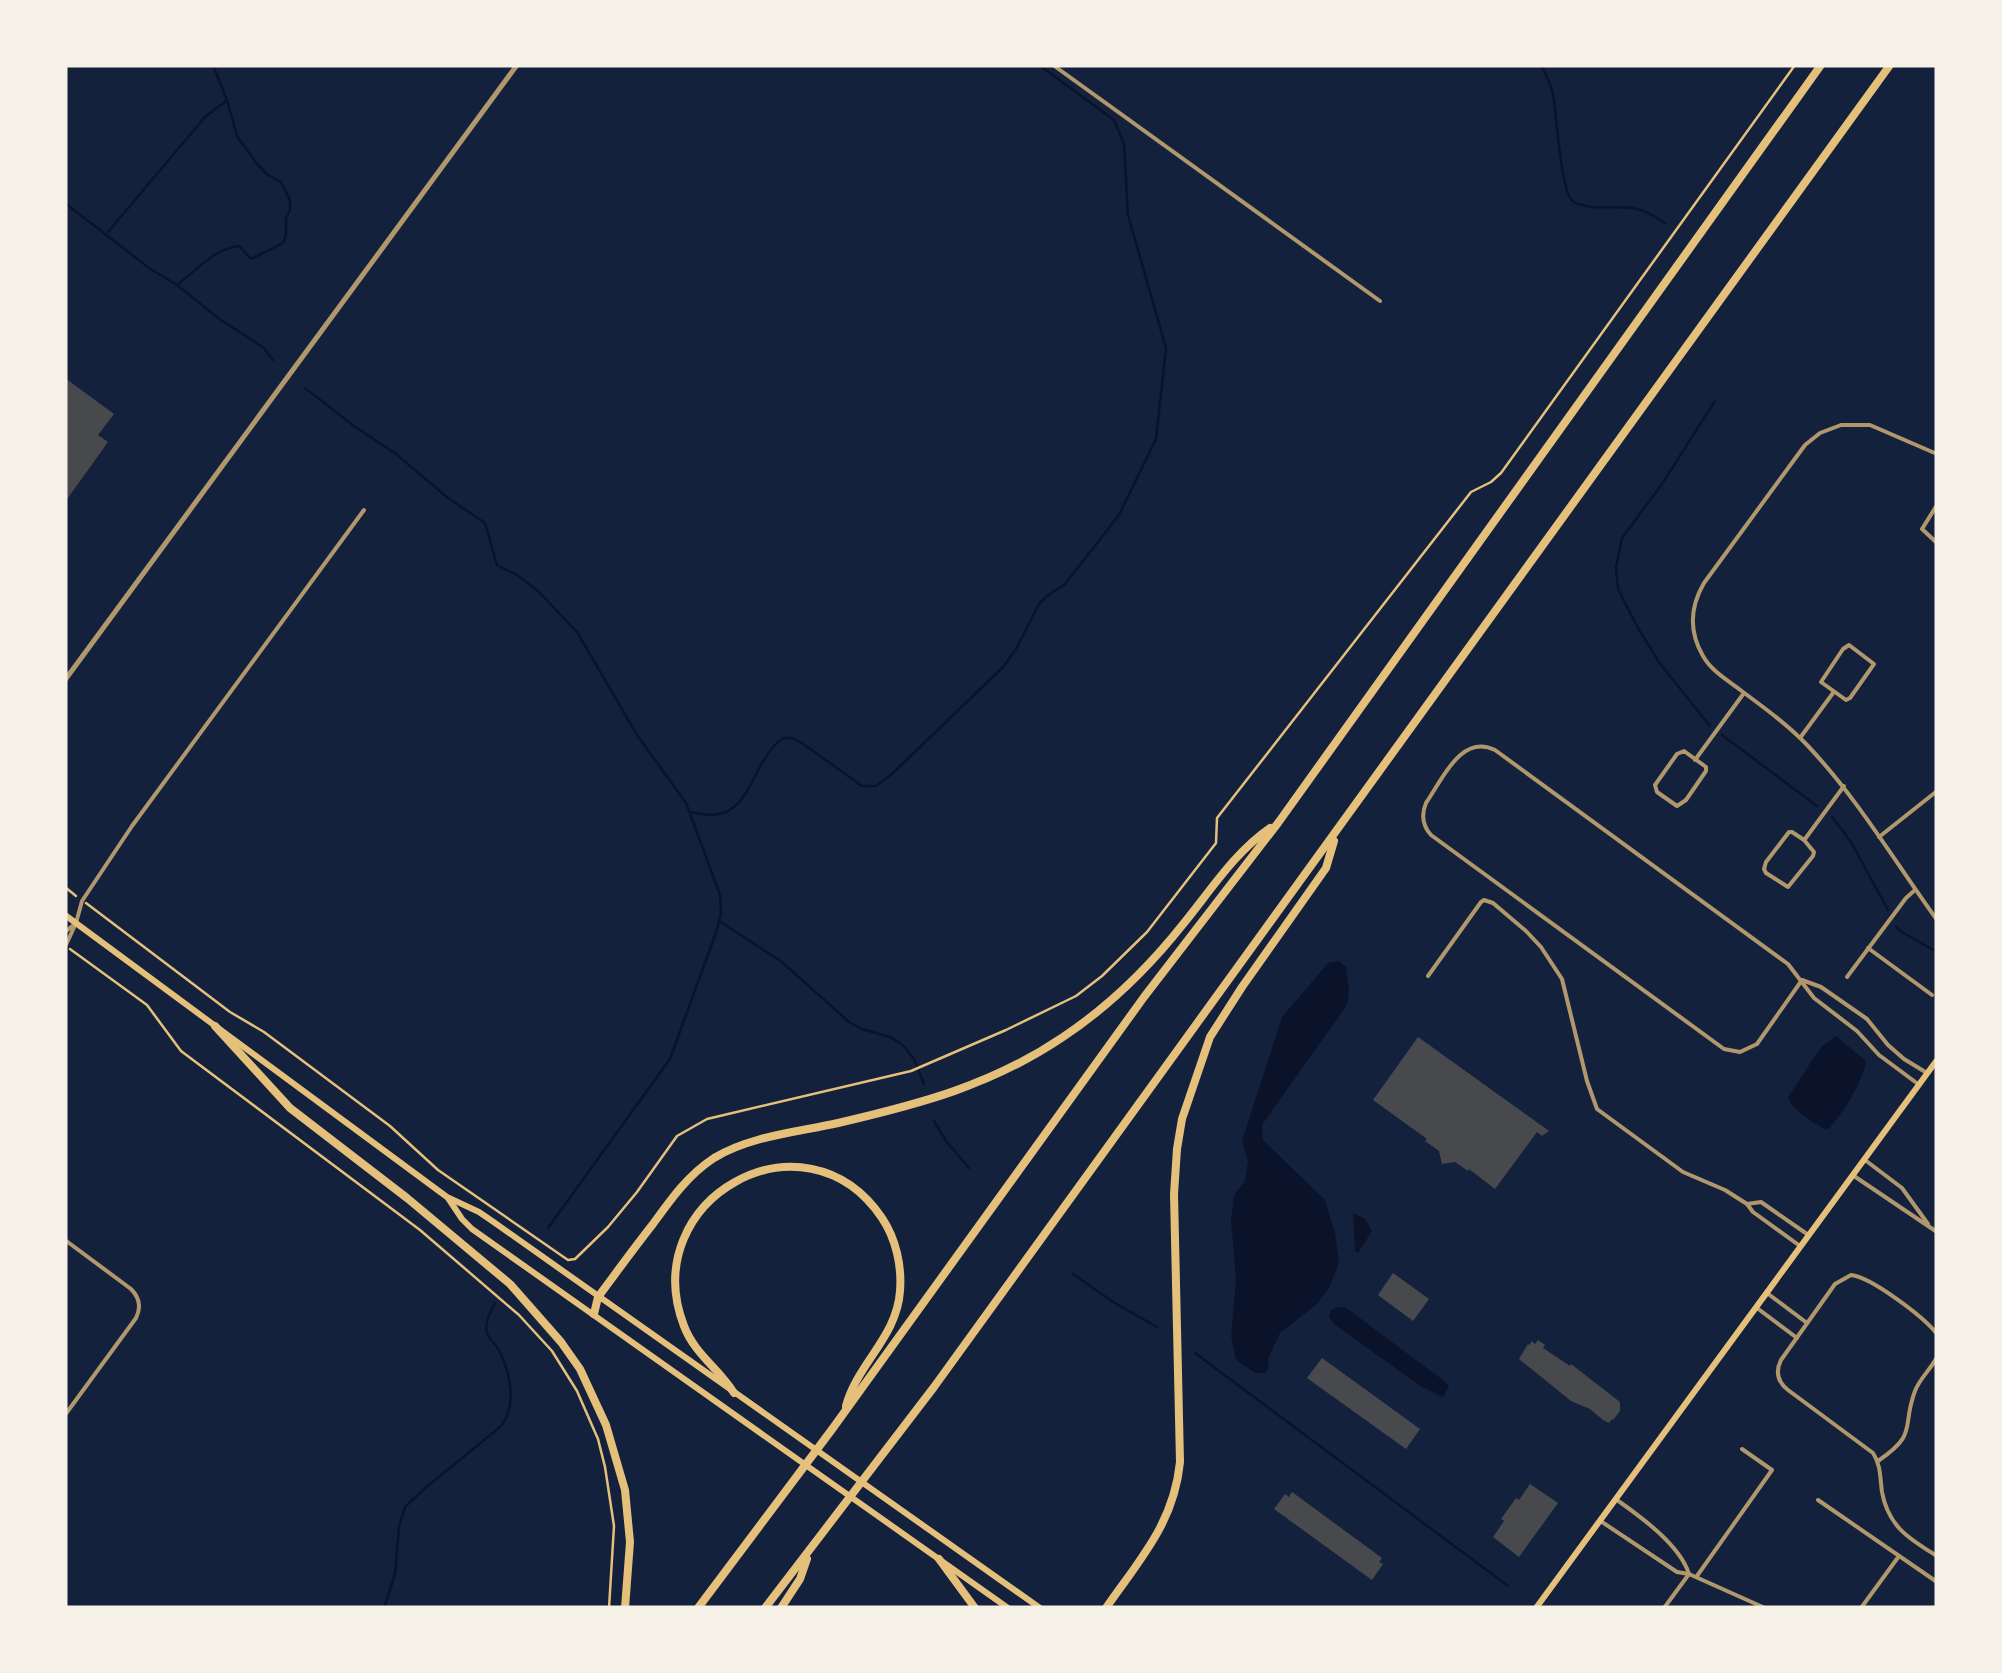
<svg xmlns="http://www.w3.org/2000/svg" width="2002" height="1673" font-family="'Fira Sans Condensed',sans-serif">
<rect width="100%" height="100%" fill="#14213d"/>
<g fill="#0b132b">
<path d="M 1339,961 L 1346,967 L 1349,990 L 1347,1005 L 1262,1125 L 1263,1140 L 1325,1200 L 1335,1233 L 1339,1263 L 1330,1286 L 1317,1304 L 1280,1333 L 1268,1359 L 1269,1367 L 1266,1373 L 1255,1373 L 1236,1360 L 1231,1336 L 1236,1279 L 1231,1221 L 1234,1195 L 1245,1181 L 1248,1161 L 1242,1141 L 1282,1017 L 1328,963 Z"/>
<path d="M 1836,1036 L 1866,1061 C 1862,1084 1845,1109 1830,1128 L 1825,1129 C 1812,1122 1792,1111 1788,1097 L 1821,1047 Z"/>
<path d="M 1353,1213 L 1365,1219 L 1372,1231 L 1358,1253 L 1355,1251 Z"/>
<path d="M 1338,1307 L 1345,1307 L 1447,1383 L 1449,1387 L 1443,1397 L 1420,1386 L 1334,1324 L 1329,1316 L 1331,1310 Z"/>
</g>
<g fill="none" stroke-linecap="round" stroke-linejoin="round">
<g stroke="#0b132b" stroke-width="2.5">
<path d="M 1541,65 C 1546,75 1551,84 1553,94 C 1557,114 1560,194 1574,202 C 1594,212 1617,204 1637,209 C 1647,211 1656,217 1665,223"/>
<path d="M 65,203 L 149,268 L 177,285 L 218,318 L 264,348 L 273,360"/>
<path d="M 108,232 L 205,117 L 226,101"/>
<path d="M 177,285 C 197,270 213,249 239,246 L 251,259 L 283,243 L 286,235 L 286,218 L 290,210 L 290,200 L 281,182 L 268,175 L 257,164 L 237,136 L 227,100 L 213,65"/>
<path d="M 305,388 L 354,426 L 396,454 L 448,498 L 485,523 L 497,565 L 517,575 L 538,591 L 577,632 L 637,735 L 686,803 L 720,895 L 721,912 L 717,930 L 670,1059 L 548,1228"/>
<path d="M 1710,726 L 1659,662 L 1638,628 L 1618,589 L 1616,567 L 1622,538 L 1662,484 L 1715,401"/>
<path d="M 1722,735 L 1817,806"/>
<path d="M 691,812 C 754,829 746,765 783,738 L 792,738 L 802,743 L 862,786 L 876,786 L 892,774 L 1003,667 L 1016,649 L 1039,604 L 1047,596 L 1065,584 L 1119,515 L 1156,439 L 1166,348 L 1128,215 L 1124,144 L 1114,120 L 1039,65"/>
<path d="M 1832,817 L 1851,842 L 1888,910"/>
<path d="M 721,922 L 782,962 L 849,1022 L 862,1029 L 890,1037 L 903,1045 L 914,1059 L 924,1084"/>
<path d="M 1896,926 L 1900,931 L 1937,952"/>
<path d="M 934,1121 L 946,1141 L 969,1168"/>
<path d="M 1073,1274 L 1113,1302 L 1157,1327"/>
<path d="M 1195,1353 L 1508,1586"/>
<path d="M 384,1608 L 395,1574 L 399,1527 L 405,1507 L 424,1489 L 500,1427 C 517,1408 511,1375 500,1352 C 497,1345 489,1340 487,1333 C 484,1323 491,1311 495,1303"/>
</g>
</g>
<g fill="#48494c">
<path d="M 65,378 L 114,414 L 98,435 L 108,442 L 65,502 Z"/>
<path d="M 1418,1037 L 1549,1131 L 1542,1136 L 1537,1132 L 1495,1189 L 1469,1169 L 1468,1171 L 1455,1162 L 1442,1164 L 1439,1151 L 1425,1141 L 1427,1139 L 1373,1100 Z"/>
<path d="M 1393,1273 L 1429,1299 L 1413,1321 L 1378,1295 Z"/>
<path d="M 1538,1340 L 1545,1345 L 1543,1348 L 1570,1366 L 1571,1364 L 1620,1402 L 1620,1411 L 1613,1420 L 1612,1419 L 1609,1423 L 1603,1420 L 1590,1409 L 1571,1401 L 1519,1359 L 1528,1344 L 1529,1345 L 1532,1341 L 1535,1344 Z"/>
<path d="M 1322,1358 L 1420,1429 L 1406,1449 L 1307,1378 Z"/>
<path d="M 1530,1484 L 1558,1503 L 1519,1557 L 1493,1537 L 1504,1521 L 1501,1519 L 1516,1498 L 1519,1500 Z"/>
<path d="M 1292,1492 L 1382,1558 L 1379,1562 L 1383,1564 L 1372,1580 L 1274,1509 L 1285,1494 L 1289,1497 Z"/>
</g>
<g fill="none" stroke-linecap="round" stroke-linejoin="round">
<g stroke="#e5c07b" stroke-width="2.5">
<path d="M 65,887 L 76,896"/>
<path d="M 86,903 L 230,1012 L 264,1032 L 390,1126 L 438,1170 L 568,1260 L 575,1259 L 608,1227 L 637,1192 L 677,1136 L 707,1119 L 911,1071 L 1006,1030 L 1076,996 L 1102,976 L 1147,932 L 1216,843 L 1217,818 L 1471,492 L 1491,482 L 1501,473 L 1795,65"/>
<path d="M 70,949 L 147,1005 L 181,1051 L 420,1230 L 519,1315 L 552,1351 L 577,1391 L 598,1439 L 605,1467 L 614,1526 L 609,1608"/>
</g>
<g stroke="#b1986c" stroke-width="4">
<path d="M 1053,65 L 1380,301"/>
<path d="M 1937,454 L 1870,425 L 1841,425 L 1820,433 L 1805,445 L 1704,583 C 1690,607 1689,632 1703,656 C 1712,672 1729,681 1743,692 C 1766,709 1789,726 1808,746 C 1858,799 1895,862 1937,920"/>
<path d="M 1937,505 L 1922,529 L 1937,543"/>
<path d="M 1849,645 L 1874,664 L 1850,698 L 1846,700 L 1821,682 L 1843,649 Z"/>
<path d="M 1800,738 L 1833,693"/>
<path d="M 1684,751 L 1706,767 L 1706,771 L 1686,800 L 1677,806 L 1657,792 L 1655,785 L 1677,754 Z"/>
<path d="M 1695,760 L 1744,693"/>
<path d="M 1789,832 L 1792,832 L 1804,840 L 1814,852 L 1813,856 L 1788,887 L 1766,873 L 1764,869 L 1766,862 Z"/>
<path d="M 1879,837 L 1937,791"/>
<path d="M 1805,839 L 1844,786"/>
<path d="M 76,923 L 82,901 L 132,826 L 364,510"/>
<path d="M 65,932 L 76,923 L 65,947"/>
<path d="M 1868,948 L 1932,995"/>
<path d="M 1428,976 L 1481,902 L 1484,900 L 1493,903 L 1526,931 L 1541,947 L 1562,979 L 1587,1081 L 1597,1109 L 1683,1172 L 1725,1190 L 1747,1204 L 1753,1212 L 1800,1246"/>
<path d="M 1847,977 L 1906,898 L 1915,890"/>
<path d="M 1802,980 L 1757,1044 L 1740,1052 L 1724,1049 L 1431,835 C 1422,825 1421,815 1426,803 C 1442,780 1461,733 1495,750 L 1788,964 L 1814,998 L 1857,1031 L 1879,1055 L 1918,1084"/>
<path d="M 1802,980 L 1821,987 L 1867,1019 L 1888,1045 L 1904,1059 L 1927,1073"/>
<path d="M 1865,1160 L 1902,1188 L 1928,1224"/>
<path d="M 1854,1176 L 1937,1232"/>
<path d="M 1747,1204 L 1761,1202 L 1807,1234"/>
<path d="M 65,1240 L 131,1289 C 139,1297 142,1306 136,1318 L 65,1415"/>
<path d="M 1767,1293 L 1807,1323"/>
<path d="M 1757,1308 L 1797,1338"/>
<path d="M 1937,1334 C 1924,1317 1871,1277 1851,1275 L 1835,1284 L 1781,1360 C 1775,1372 1778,1382 1788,1390 L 1873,1453 C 1881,1465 1880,1478 1882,1492 C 1888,1526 1909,1539 1937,1556"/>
<path d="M 1878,1461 C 1919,1433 1901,1428 1915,1391 C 1920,1378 1931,1369 1937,1357"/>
<path d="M 1617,1500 C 1641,1517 1680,1545 1689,1574"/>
<path d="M 1818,1500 L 1937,1582"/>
<path d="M 1602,1522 L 1677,1572 L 1689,1574 L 1765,1608"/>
<path d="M 1697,1576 L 1772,1470 L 1742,1449"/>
<path d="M 1664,1608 L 1689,1574"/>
<path d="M 1861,1608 L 1899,1556"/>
</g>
<path stroke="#b1986c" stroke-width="5" d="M 65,680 L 517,65"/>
<path stroke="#e5c07b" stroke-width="6" d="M 1536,1608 L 1937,1060"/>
<g stroke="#e5c07b" stroke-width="6">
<path d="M 65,915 L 447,1197 L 479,1212 L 495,1223 L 1040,1608"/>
<path d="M 448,1198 L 462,1219 L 472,1229 L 1008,1608"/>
</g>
<g stroke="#e5c07b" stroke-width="8">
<path d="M 215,1026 L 290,1108 L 407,1198 L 510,1284 L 561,1342 L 580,1369 L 606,1425 L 625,1490 L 630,1542 L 625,1608"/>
<path d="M 594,1314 L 598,1297 C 616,1273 634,1248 653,1224 C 671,1199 688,1175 714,1158 C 750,1136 798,1132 838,1123 C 920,1104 992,1085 1063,1037 C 1108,1007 1150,966 1184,923 C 1211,890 1235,852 1270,828"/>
<path d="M 734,1393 C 719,1369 694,1353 684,1326 C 635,1199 805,1104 882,1218 C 896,1239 902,1266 900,1291 C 897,1337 857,1364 846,1406"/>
<path d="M 939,1559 L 975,1608"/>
<path d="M 698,1608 L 833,1428 L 1144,997 L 1278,823 L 1821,65"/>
<path d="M 765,1608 L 934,1387 L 1890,65"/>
<path d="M 781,1608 L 800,1579 L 807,1559"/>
<path d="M 1106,1608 C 1140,1559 1174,1523 1180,1462 L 1174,1194 L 1177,1149 L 1182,1119 L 1210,1037 L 1242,987 L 1326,868 L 1334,841"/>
</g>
</g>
<rect width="2002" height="1673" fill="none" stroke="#f6f1e7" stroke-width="135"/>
</svg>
